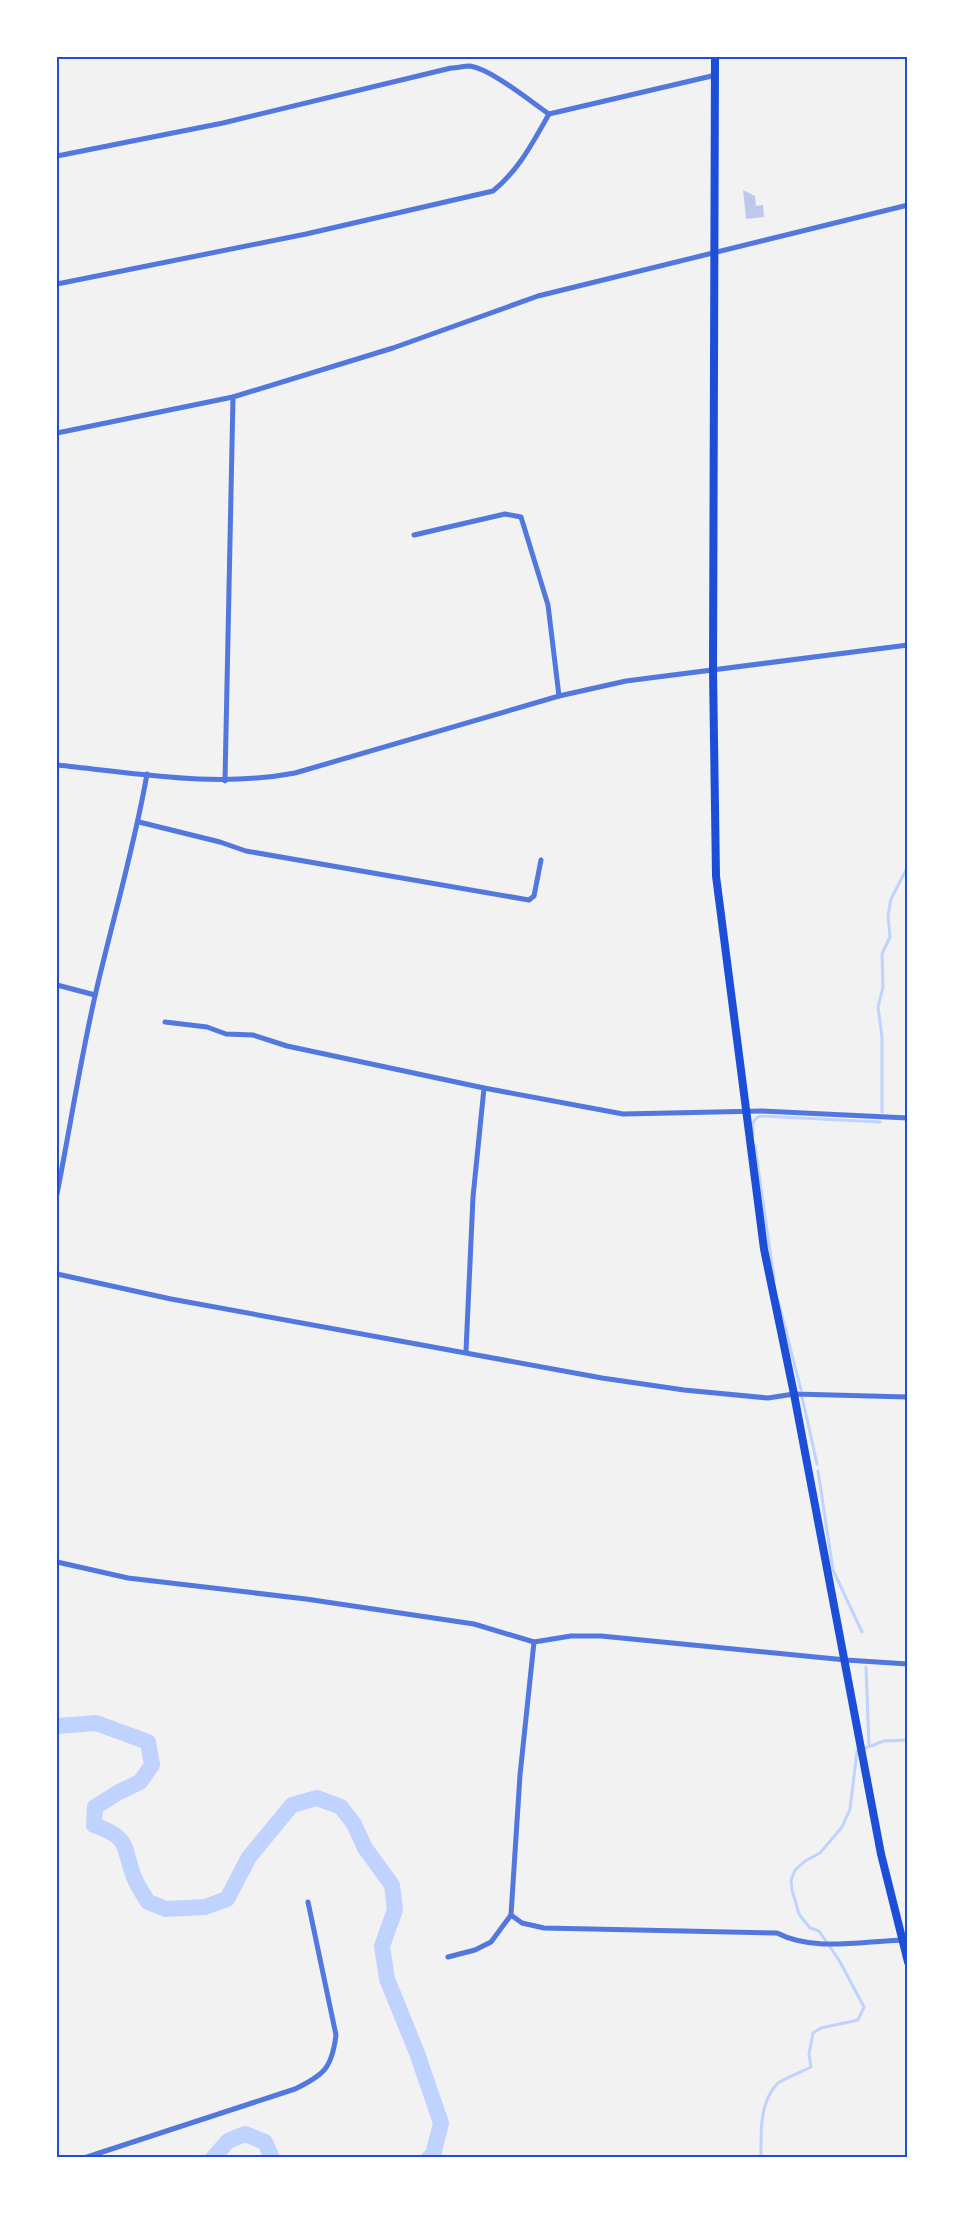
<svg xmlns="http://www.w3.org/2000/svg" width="965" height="2215" font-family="Literata,serif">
<rect width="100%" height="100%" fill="#f2f2f2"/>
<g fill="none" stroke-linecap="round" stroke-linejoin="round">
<g stroke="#bfd3fe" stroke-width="3">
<path d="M 882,1112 L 882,1037 L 878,1007 L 883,987 L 882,954 L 890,937 L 888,915 L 891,899 L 908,866"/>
<path d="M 753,1134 C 752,1126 752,1119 760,1116 L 880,1122"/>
<path d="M 755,1146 L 774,1279"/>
<path d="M 778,1300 L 801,1390"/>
<path d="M 802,1397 L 817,1464"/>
<path d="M 818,1471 L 833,1570 L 862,1632"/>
<path d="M 866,1667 L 869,1745"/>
<path d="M 761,2158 C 761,2134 759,2103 777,2084 C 781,2080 803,2071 811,2067 L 809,2054 L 813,2033 L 821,2028 L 858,2020 L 864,2007 L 839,1960 L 819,1931 L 810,1928 L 799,1914 L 792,1890 L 791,1880 L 795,1870 L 805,1861 L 820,1853 L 842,1827 L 850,1809 L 857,1751 L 884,1741 L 908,1740"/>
</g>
<g stroke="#bfd3fe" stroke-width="16">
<path d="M 57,1726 L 96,1723 L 148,1742 L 152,1765 L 140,1782 L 119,1792 L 95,1807 L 94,1825 C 131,1838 122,1846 134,1877 C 137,1885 143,1894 148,1902 L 166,1909 L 205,1907 L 227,1899 L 249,1857 L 292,1805 L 317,1798 L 341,1807 L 354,1824 L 365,1848 L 392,1885 L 395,1910 L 382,1946 L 387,1979 L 417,2053 L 441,2123 L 433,2155 L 429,2158"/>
<path d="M 213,2158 L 228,2141 L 245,2134 L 265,2142 L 272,2158"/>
</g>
</g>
<path fill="#bdc9ec" d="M 743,190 L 755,196 L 756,206 L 763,205 L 764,217 L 746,219 Z"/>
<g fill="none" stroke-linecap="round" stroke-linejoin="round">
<g stroke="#5277de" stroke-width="5">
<path d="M 57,156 L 223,123 L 451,68 C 457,68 464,66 470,66 C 491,69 530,101 549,114"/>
<path d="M 57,284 L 306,234 L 493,191 C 519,170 533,142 549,114 L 716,75"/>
<path d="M 57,433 L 233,397 L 393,348 L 538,296 L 908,205"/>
<path d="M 414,535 L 505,514 L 521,517 L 548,605 L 559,696"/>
<path d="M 57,765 C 136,773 216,788 295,773 L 559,696 L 626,681 L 908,645"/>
<path d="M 225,781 L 233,397"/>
<path d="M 139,822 L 220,842 L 246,851 L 529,900 L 534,896 L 541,860"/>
<path d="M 57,985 L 95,995"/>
<path d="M 165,1022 L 207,1027 L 226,1034 L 253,1035 L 287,1046 L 484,1088 L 623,1114 L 762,1111 L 908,1118"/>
<path d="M 57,1194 C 70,1128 80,1062 95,996 C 112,922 134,849 147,774"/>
<path d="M 57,1274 L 171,1299 L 602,1378 L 684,1390 L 768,1398 L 794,1394 L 908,1397"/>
<path d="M 466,1351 L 473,1197 L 484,1088"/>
<path d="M 57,1562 L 128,1578 L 306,1599 L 474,1624 L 534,1642 L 571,1636 L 601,1636 L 846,1660 L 908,1664"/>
<path d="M 511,1915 L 520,1775 L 534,1642"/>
<path d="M 448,1957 L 475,1950 L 491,1942 L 511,1915 L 522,1923 L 544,1928 L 777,1933 C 816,1953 866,1940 908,1940"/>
<path d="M 84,2158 L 295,2089 C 324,2075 332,2068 336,2035 L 308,1902"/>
</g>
<path stroke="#1d4ed8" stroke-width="8" d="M 715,57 L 713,671 L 716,876 L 764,1249 L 794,1394 L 881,1854 L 908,1962"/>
</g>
<rect width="965" height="2215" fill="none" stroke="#ffffff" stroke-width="117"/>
<rect x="58" y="58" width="848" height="2098" fill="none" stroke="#1d4ed8" stroke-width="2"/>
</svg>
